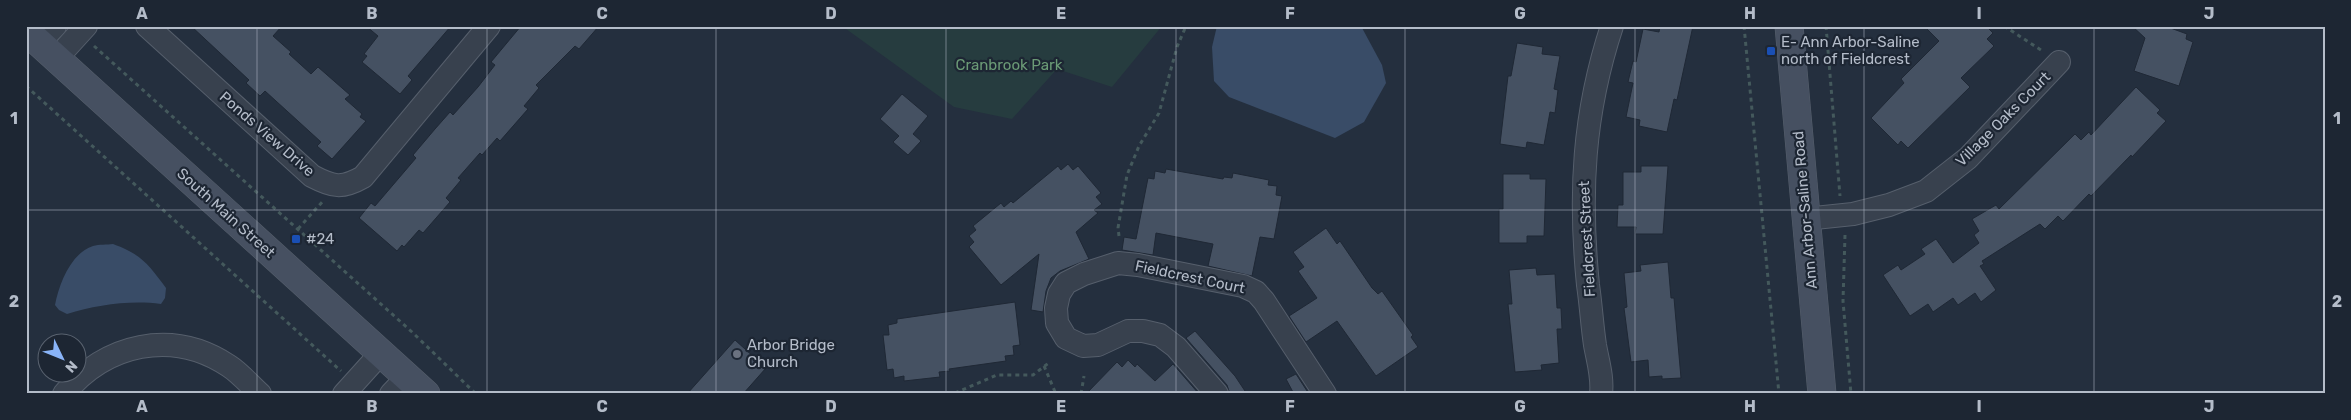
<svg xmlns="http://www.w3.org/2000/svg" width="2351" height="420" font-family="Rubik,sans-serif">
<rect width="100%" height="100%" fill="#242f3e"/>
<path fill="#263c3f" d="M 842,26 L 1162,26 L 1112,87 L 1057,69 L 1012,119 L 954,107 Z"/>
<g fill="#394c67">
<path d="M 1217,26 L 1361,26 L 1382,65 L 1386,83 L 1364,122 L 1335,138 L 1229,97 L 1214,81 L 1212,47 Z"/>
<path d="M 113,244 C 141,254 149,265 166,288 L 165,298 L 161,304 C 130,300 96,305 67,314 L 59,310 L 55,305 C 59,284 71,253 93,246 C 99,244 107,245 113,244 Z"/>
</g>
<g fill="#455162" stroke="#1f2835">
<path d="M 191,26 L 282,26 L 273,36 L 291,52 L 289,54 L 311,74 L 318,67 L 350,95 L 345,99 L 362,114 L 360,117 L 366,121 L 332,159 L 317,146 L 321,142 L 265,91 L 260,96 L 246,83 L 249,80 Z"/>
<path d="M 366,26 L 451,26 L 408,76 L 412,80 L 400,94 L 362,62 L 367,56 L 364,54 L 378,36 Z"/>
<path d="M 521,26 L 599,26 L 579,49 L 575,46 L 536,85 L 539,88 L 524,106 L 528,109 L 500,141 L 497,138 L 482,155 L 480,153 L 458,178 L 461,180 L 446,198 L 450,202 L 423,233 L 419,230 L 404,247 L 402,245 L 397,251 L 359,218 L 371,203 L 375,206 L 416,158 L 413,155 L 435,129 L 450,112 L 453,115 L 478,87 L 495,65 L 491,62 Z"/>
<path d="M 1660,26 L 1693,26 L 1677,100 L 1674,99 L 1667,132 L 1639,126 L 1640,120 L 1626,117 L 1633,83 L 1628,82 L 1633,61 L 1636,62 L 1643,29 L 1659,32 Z"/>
<path d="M 1924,26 L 1986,26 L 1993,33 L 1987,39 L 1994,46 L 1961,78 L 1970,87 L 1908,148 L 1901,141 L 1898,145 L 1871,118 L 1904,83 L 1901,79 L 1939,41 Z"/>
<path d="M 2132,26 L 2165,26 L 2187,34 L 2186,39 L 2193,42 L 2179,86 L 2134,71 L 2145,38 Z"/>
<path d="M 1517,43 L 1543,47 L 1542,54 L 1560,56 L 1554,89 L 1558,90 L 1555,113 L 1550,112 L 1544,145 L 1527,142 L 1526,148 L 1500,144 L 1508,76 L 1511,76 Z"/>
<path d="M 2136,87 L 2160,110 L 2157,113 L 2166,121 L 2132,157 L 2131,155 L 2091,196 L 2089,194 L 2063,221 L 2058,216 L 2045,229 L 2040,224 L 1982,261 L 1984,264 L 1980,266 L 1996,290 L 1981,302 L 1975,293 L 1958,305 L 1953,298 L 1933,312 L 1928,304 L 1910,316 L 1883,275 L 1898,265 L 1901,270 L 1925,254 L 1921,249 L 1936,239 L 1953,263 L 1979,243 L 1974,235 L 1979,231 L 1972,219 L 1996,205 L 1999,209 L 2075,134 L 2081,140 L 2089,132 L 2091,135 Z"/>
<path d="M 902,94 L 928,116 L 913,134 L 921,141 L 908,155 L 893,142 L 899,136 L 880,119 Z"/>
<path d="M 1068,164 L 1073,170 L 1078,166 L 1101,193 L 1096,197 L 1102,204 L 1094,210 L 1098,213 L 1076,232 L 1089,259 L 1060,271 L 1051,278 L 1046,291 L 1043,312 L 1031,310 L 1039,254 L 1001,285 L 969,247 L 974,242 L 969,236 L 976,230 L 973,226 L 1001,203 L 1004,207 L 1011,201 L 1013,203 L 1058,166 L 1061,170 Z"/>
<path d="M 1641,166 L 1668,166 L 1663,234 L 1635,234 L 1636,227 L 1617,227 L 1618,205 L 1623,205 L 1623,172 L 1641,172 Z"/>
<path d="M 1166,169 L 1223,179 L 1224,177 L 1232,178 L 1233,173 L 1269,180 L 1268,185 L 1277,186 L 1276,195 L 1282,196 L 1274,239 L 1260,237 L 1252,276 L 1208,266 L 1213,244 L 1156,233 L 1153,255 L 1122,250 L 1124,237 L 1136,239 L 1148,178 L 1154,179 L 1155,171 L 1165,173 Z"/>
<path d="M 1503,174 L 1530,174 L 1530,179 L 1546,179 L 1544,236 L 1527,236 L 1527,243 L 1499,243 L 1499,209 L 1503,209 Z"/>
<path d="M 1326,228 L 1337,244 L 1340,241 L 1372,288 L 1378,294 L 1382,291 L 1413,335 L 1411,337 L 1418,347 L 1376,376 L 1337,321 L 1306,342 L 1289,316 L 1317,298 L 1298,271 L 1304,267 L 1293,252 Z"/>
<path d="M 1668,262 L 1671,298 L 1674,298 L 1681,378 L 1662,379 L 1662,376 L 1649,377 L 1648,360 L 1631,362 L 1624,308 L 1627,307 L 1624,273 L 1641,271 L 1640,265 Z"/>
<path d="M 1536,268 L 1537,275 L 1555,274 L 1557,308 L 1561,308 L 1562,329 L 1557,329 L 1559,363 L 1541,365 L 1542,370 L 1515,372 L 1508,304 L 1512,304 L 1509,270 Z"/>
<path d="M 1015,302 L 1020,345 L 1013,346 L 1014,355 L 1005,356 L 1006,361 L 949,369 L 950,371 L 939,372 L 940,377 L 904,381 L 904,376 L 894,378 L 893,369 L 887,370 L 883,335 L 889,335 L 888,325 L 897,323 L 897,319 Z"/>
<path d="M 1195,331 L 1235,376 L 1247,394 L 1230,394 L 1227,385 L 1186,338 Z"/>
<path d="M 735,340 L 766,368 L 743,394 L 687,394 Z"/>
<path d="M 1128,360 L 1135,367 L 1137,364 L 1155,381 L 1173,364 L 1199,394 L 1086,394 L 1117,362 L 1122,367 Z"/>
<path d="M 1296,374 L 1309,394 L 1294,394 L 1286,379 Z"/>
</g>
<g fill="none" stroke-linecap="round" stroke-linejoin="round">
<defs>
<g id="street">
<path d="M 147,26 L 312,176 C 333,187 342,189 363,177 L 489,26"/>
<path d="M 39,43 L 55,26"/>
<path d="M 56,59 L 86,26"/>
<path d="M 1805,219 L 1853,214 L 1889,205 L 1926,191 L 1968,158 L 2059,62"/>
<path d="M 64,394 C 105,344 172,328 229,366 C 240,373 250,385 260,394"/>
<path d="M 344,394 L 381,353"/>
<path d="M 391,394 L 407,377"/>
<path d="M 1217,394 L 1176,347 L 1160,335 L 1143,331 L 1128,331 L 1098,345 L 1083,346 L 1066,338 L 1057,323 L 1056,308 L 1059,294 L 1066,283 L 1084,274 L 1118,263 L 1138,265 L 1243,286 L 1256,292 L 1264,301 L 1325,394"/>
<path d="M 1601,394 C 1603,377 1598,362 1595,345 C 1592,325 1591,305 1588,285 C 1579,194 1583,114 1612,26"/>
</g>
<g id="secondary">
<path d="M 1789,26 L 1822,394"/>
<path d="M 26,31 L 426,394"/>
</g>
</defs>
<use href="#street" stroke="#565f6c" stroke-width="24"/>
<use href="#secondary" stroke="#565f6c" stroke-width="29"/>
<g stroke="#44595c" stroke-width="3" stroke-dasharray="4 4" stroke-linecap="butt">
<path d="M 1744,26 L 1779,394"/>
<path d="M 1826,26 L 1840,196"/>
<path d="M 2004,26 L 2044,52"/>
<path d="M 94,46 L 412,332 L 476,394"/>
<path d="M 26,86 L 341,371"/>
<path d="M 298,229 L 323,201"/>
<path d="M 1845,235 L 1843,301 L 1851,394"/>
<path d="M 1119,236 L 1118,228 L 1127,175 L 1139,146 L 1159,113 L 1177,47 L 1186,26"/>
<path d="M 1044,366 L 1056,394"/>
<path d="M 955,393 L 997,375 L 1033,375 L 1050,362"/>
<path d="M 1081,394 L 1084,376"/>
</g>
<use href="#street" stroke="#38414e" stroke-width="22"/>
<use href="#secondary" stroke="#465061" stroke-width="28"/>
</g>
<path fill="none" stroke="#b4bcc9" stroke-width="1" stroke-opacity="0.55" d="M 257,26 L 257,394M 487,26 L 487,394M 716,26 L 716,394M 946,26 L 946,394M 1176,26 L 1176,394M 1405,26 L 1405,394M 1635,26 L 1635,394M 1864,26 L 1864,394M 2094,26 L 2094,394M 26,210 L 2325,210"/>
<g fill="#1a4fb4" stroke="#1d2633" stroke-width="2">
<rect x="1766" y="46" width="10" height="10" rx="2.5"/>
<rect x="291" y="234" width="10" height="10" rx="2.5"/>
</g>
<circle fill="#6b7280" stroke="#1d2633" stroke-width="2" cx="737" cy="354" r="5"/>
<g text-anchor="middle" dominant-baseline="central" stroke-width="4.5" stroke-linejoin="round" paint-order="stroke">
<g font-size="15" fill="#b4bcc9" stroke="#1d2633" text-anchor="start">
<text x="1781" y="42">E- Ann Arbor-Saline<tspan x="1781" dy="17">north of Fieldcrest</tspan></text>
<text x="306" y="239">#24</text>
<text x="747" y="345">Arbor Bridge<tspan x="747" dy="17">Church</tspan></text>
</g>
<g font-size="15" fill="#6b9a76" stroke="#1d2633">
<text x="1009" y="65">Cranbrook Park</text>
</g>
<g font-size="15" fill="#b4bcc9" stroke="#1d2633">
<text transform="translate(2003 119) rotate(-45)">Village Oaks Court</text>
<text transform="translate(267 134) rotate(41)">Ponds View Drive</text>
<text transform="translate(1805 210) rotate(-95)">Ann Arbor-Saline Road</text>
<text transform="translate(226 213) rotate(42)">South Main Street</text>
<text transform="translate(1587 239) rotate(-93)">Fieldcrest Street</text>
<text transform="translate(1190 277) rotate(12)">Fieldcrest Court</text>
</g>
</g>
<rect width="2351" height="420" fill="none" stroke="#1d2633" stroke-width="55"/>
<g transform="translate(62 358) rotate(133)"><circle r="24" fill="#1d2633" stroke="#59626f"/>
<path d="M0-4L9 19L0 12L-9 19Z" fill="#8ab4f8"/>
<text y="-8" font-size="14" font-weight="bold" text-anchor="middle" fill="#b4bcc9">N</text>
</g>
<rect x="28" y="28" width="2296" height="364" fill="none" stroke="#b4bcc9" stroke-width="2"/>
<g font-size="16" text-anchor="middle" font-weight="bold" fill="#b4bcc9">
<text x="142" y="19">A</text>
<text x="372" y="19">B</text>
<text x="602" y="19">C</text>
<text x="831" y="19">D</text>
<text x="1061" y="19">E</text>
<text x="1290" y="19">F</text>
<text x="1520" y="19">G</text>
<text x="1750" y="19">H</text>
<text x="1979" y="19">I</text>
<text x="2209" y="19">J</text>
<text x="14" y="124">1</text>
<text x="2337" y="124">1</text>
<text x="14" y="307">2</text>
<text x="2337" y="307">2</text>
<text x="142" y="412">A</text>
<text x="372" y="412">B</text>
<text x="602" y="412">C</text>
<text x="831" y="412">D</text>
<text x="1061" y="412">E</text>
<text x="1290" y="412">F</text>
<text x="1520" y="412">G</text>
<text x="1750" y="412">H</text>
<text x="1979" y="412">I</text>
<text x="2209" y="412">J</text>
</g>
</svg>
